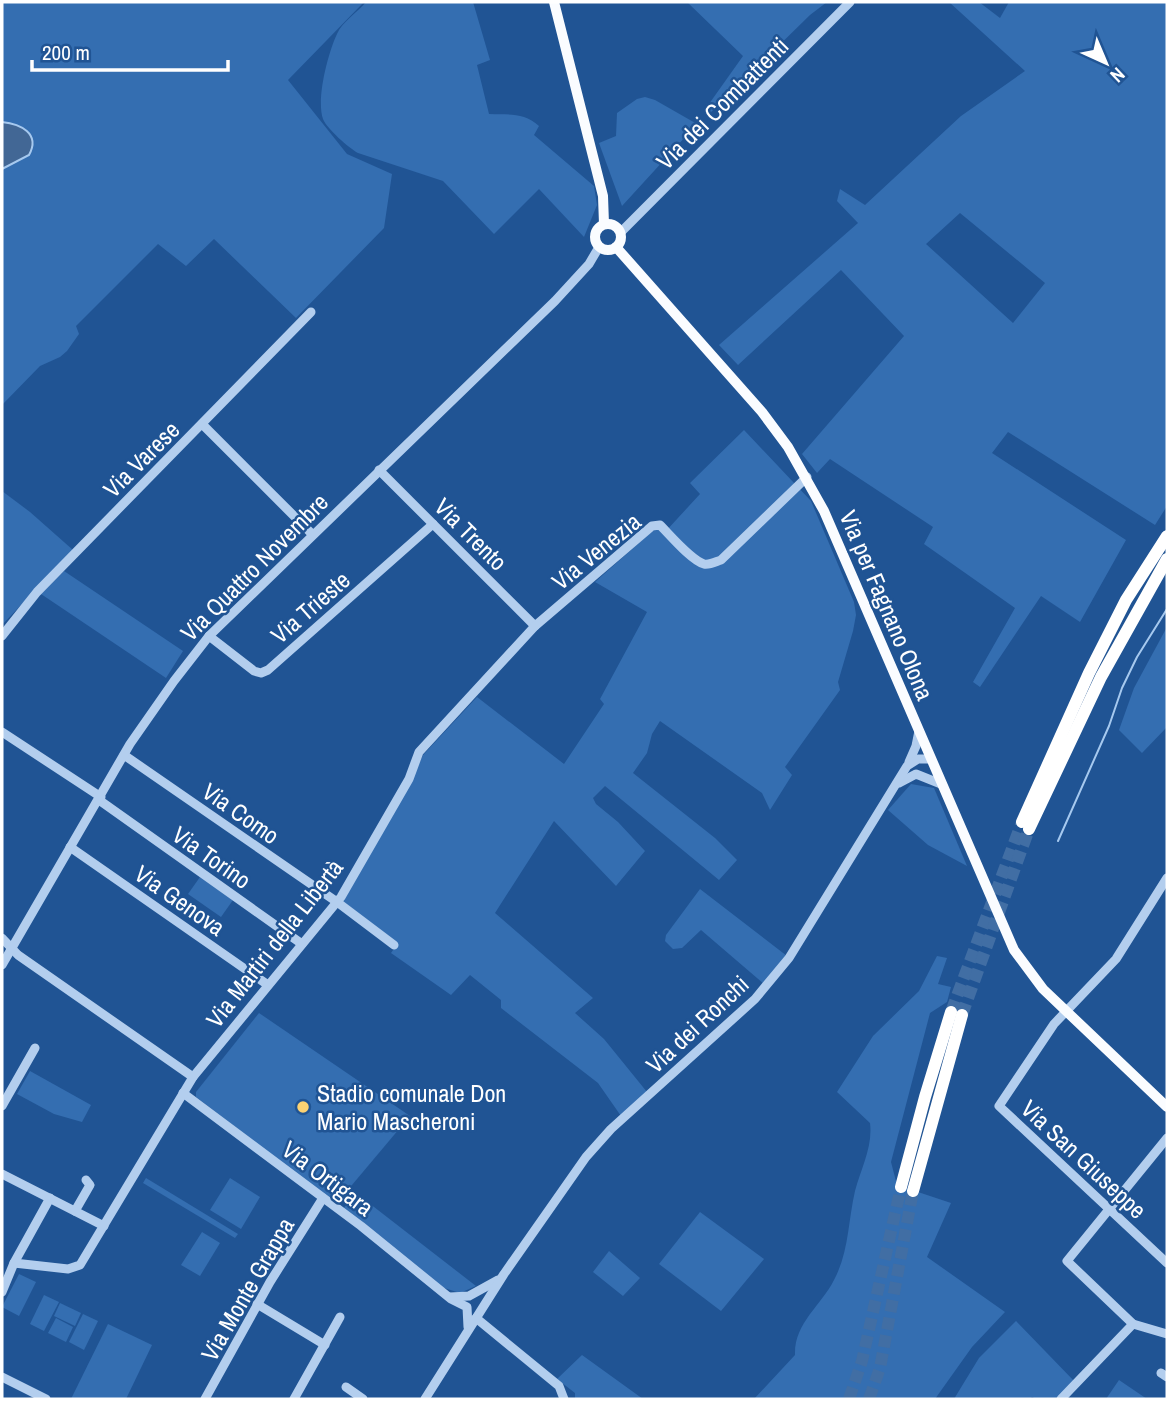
<svg xmlns="http://www.w3.org/2000/svg" width="1169" height="1401" font-family="'Archivo Narrow',sans-serif">
<rect width="100%" height="100%" fill="#205494"/>
<g fill="#346eb1" fill-rule="evenodd">
<path d="M 2,2 L 364,2 L 288,80 L 347,154 L 392,174 L 384,228 L 296,318 L 214,239 L 186,266 L 158,244 L 76,326 L 79,334 L 67,351 L 60,357 L 40,366 L 2,405 Z"/>
<path d="M 366,2 L 473,2 L 490,60 L 477,65 L 489,114 C 508,115 524,112 539,126 L 534,135 L 594,186 L 597,205 L 584,237 L 539,189 L 494,234 L 443,181 L 358,153 C 349,148 327,129 323,119 C 316,99 328,53 337,34 C 342,22 358,12 366,2 Z"/>
<path d="M 687,2 L 827,2 L 810,15 L 708,115 L 704,111 L 743,56 Z"/>
<path d="M 949,2 L 979,2 L 1000,18 L 1009,2 L 1167,2 L 1167,506 L 1155,525 L 1008,432 L 992,453 L 1126,540 L 1080,622 L 1041,596 L 980,687 L 973,682 L 1015,608 L 924,544 L 933,527 L 830,459 L 817,473 L 802,454 L 904,336 L 841,270 L 738,365 L 719,345 L 858,223 L 837,201 L 840,189 L 865,205 L 961,116 L 1025,71 ZM 960,213 L 1045,283 L 1013,323 L 926,244 Z"/>
<path d="M 645,97 L 655,100 L 697,124 L 622,206 L 599,143 L 616,136 L 617,113 L 637,99 Z"/>
<path d="M 744,430 L 811,501 L 854,602 L 856,615 L 853,631 L 838,682 L 840,690 L 785,767 L 792,775 L 770,810 L 762,793 L 660,721 L 652,734 L 647,753 L 633,773 L 715,838 L 737,860 L 719,880 L 605,786 L 593,798 L 596,804 L 618,822 L 645,851 L 616,886 L 554,821 L 495,913 L 593,998 L 575,1013 L 604,1039 L 647,1092 L 621,1116 L 598,1083 L 501,1008 L 501,1000 L 470,975 L 451,995 L 391,953 L 398,943 L 342,901 L 411,782 L 423,755 L 477,697 L 564,764 L 604,704 L 600,699 L 647,612 L 595,582 L 658,526 L 666,531 L 700,494 L 690,483 Z"/>
<path d="M 2,491 L 30,512 L 73,550 L 2,625 Z"/>
<path d="M 64,571 L 183,651 L 166,678 L 41,594 Z"/>
<path d="M 1167,627 L 1167,727 L 1142,753 L 1119,730 L 1134,688 Z"/>
<path d="M 911,784 L 934,788 L 967,866 L 928,845 L 888,810 Z"/>
<path d="M 200,877 L 233,900 L 221,917 L 188,894 Z"/>
<path d="M 700,889 L 787,956 L 764,984 L 701,930 L 682,948 L 673,949 L 665,941 L 666,935 Z"/>
<path d="M 937,956 L 947,958 L 938,984 L 951,987 L 947,1002 L 930,1013 L 891,1162 L 897,1185 L 951,1203 L 927,1257 L 1005,1312 L 972,1347 L 935,1399 L 754,1399 L 795,1355 C 794,1323 821,1306 834,1280 C 849,1252 848,1221 855,1191 C 861,1168 873,1147 870,1123 L 837,1092 L 873,1036 L 919,991 Z"/>
<path d="M 259,1013 L 410,1116 L 336,1204 L 196,1097 L 196,1092 Z"/>
<path d="M 30,1071 L 91,1105 L 82,1122 L 54,1114 L 17,1094 Z"/>
<path d="M 146,1178 L 238,1234 L 235,1238 L 143,1183 Z"/>
<path d="M 230,1178 L 260,1197 L 241,1229 L 210,1210 Z"/>
<path d="M 356,1193 L 476,1286 L 460,1293 L 441,1287 L 343,1209 Z"/>
<path d="M 700,1212 L 764,1259 L 721,1311 L 659,1264 Z"/>
<path d="M 202,1232 L 220,1243 L 200,1276 L 181,1265 Z"/>
<path d="M 609,1251 L 640,1278 L 623,1296 L 593,1272 Z"/>
<path d="M 19,1274 L 36,1282 L 19,1316 L 2,1307 Z"/>
<path d="M 44,1295 L 59,1302 L 44,1331 L 30,1324 Z"/>
<path d="M 60,1303 L 81,1313 L 75,1326 L 54,1316 Z"/>
<path d="M 83,1314 L 98,1321 L 84,1350 L 69,1342 Z"/>
<path d="M 56,1318 L 73,1327 L 66,1342 L 48,1333 Z"/>
<path d="M 1016,1321 L 1075,1382 L 1058,1399 L 1036,1399 L 1032,1397 L 1030,1399 L 954,1399 L 979,1358 Z"/>
<path d="M 108,1324 L 152,1345 L 126,1399 L 71,1399 Z"/>
<path d="M 582,1355 L 643,1399 L 575,1399 L 575,1393 L 557,1379 Z"/>
<path d="M 1119,1380 L 1147,1399 L 1106,1399 Z"/>
</g>
<path fill="#426795" stroke="#a6c9ef" stroke-width="2" d="M 2,122 C 20,124 41,133 29,155 L 2,169 Z"/>
<g fill="none" stroke-linecap="round" stroke-linejoin="round">
<path stroke="#a6c9ef" stroke-width="2" d="M 1058,841 L 1109,726 L 1122,688 L 1137,657 L 1167,609"/>
<g stroke="#416ea4" stroke-width="12" stroke-dasharray="12 6" stroke-linecap="butt">
<path d="M 951,1012 L 1022,822"/>
<path d="M 962,1015 L 1029,829"/>
<path d="M 849,1399 L 862,1361 L 901,1187"/>
<path d="M 869,1399 L 880,1368 L 913,1191"/>
</g>
<g stroke="#b3ceee" stroke-width="9">
<path d="M 621,232 L 850,2"/>
<path d="M 202,424 L 312,534"/>
<path d="M 379,470 L 535,626"/>
<path d="M 2,636 L 37,592 L 311,312"/>
<path d="M 209,636 L 254,671 L 261,673 L 268,670 L 433,524"/>
<path d="M 2,732 L 101,797"/>
<path d="M 124,755 L 337,902 L 394,945"/>
<path d="M 909,762 L 916,746 L 919,731"/>
<path d="M 899,783 L 916,774 L 941,784"/>
<path d="M 99,800 L 302,944"/>
<path d="M 70,847 L 268,985"/>
<path d="M 1167,878 L 1116,959 L 1054,1024 L 999,1106 L 1167,1263"/>
<path d="M 2,938 L 18,955 L 193,1077"/>
<path d="M 2,965 L 130,744 L 174,681 L 209,636 L 555,301 L 589,264 L 599,247"/>
<path d="M 183,1093 L 361,1226 L 451,1299 L 467,1307 L 468,1327"/>
<path d="M 2,1106 L 35,1048"/>
<path d="M 1167,1138 L 1067,1261 L 1133,1324 L 1167,1334"/>
<path d="M 2,1174 L 104,1226"/>
<path d="M 75,1211 L 90,1185 L 86,1180"/>
<path d="M 14,1263 L 68,1269 L 80,1265 L 193,1077 L 341,897 L 409,779 L 419,752 L 535,626 L 652,526 L 660,525 C 670,535 691,560 704,564 C 710,565 715,562 721,560 L 807,477"/>
<path d="M 2,1292 L 14,1263 L 50,1198"/>
<path d="M 450,1297 L 469,1296 L 498,1280"/>
<path d="M 257,1304 L 325,1345"/>
<path d="M 476,1318 L 559,1386 L 564,1399"/>
<path d="M 1161,1373 L 1167,1377"/>
<path d="M 2,1377 L 46,1399"/>
<path d="M 346,1387 L 363,1399"/>
<path d="M 205,1399 L 270,1282 L 323,1198"/>
<path d="M 294,1399 L 340,1317"/>
<path d="M 425,1399 L 504,1274 L 586,1157 L 611,1129 L 755,999 L 789,958 L 907,766 L 918,759 L 930,759"/>
<path d="M 1061,1399 L 1133,1324"/>
</g>
<g stroke="#fafcff" stroke-width="10">
<path d="M 554,2 L 603,196 L 604,224"/>
<circle cx="608" cy="237" r="13"/>
<path d="M 616,247 L 762,412 L 788,447 L 824,511 L 1014,950 L 1043,989 L 1167,1107"/>
</g>
<g stroke="#fff" stroke-width="12">
<path d="M 1022,822 L 1089,673 L 1126,600 L 1167,536"/>
<path d="M 1029,829 L 1101,677 L 1167,559"/>
<path d="M 901,1187 L 925,1097 L 951,1012"/>
<path d="M 913,1191 L 962,1015"/>
</g>
</g>
<circle fill="#fbd273" stroke="#205494" stroke-width="2.5" cx="303" cy="1107" r="7"/>
<g text-anchor="middle" dominant-baseline="central" stroke-width="5" stroke-linejoin="round" paint-order="stroke">
<g font-size="24" fill="#fff" stroke="#205494">
<text transform="translate(722 103) rotate(-45)">Via dei Combattenti</text>
<text transform="translate(141 459) rotate(-45)">Via Varese</text>
<text transform="translate(471 534) rotate(45)">Via Trento</text>
<text transform="translate(596 551) rotate(-39)">Via Venezia</text>
<text transform="translate(254 567) rotate(-45)">Via Quattro Novembre</text>
<text transform="translate(887 605) rotate(67)">Via per Fagnano Olona</text>
<text transform="translate(310 607) rotate(-41)">Via Trieste</text>
<text transform="translate(241 813) rotate(35)">Via Como</text>
<text transform="translate(212 857) rotate(35)">Via Torino</text>
<text transform="translate(180 900) rotate(35)">Via Genova</text>
<text transform="translate(274 943) rotate(-52)">Via Martiri della Libertà</text>
<text transform="translate(697 1024) rotate(-43)">Via dei Ronchi</text>
<text transform="translate(1084 1159) rotate(43)">Via San Giuseppe</text>
<text transform="translate(328 1178) rotate(37)">Via Ortigara</text>
<text transform="translate(247 1289) rotate(-60)">Via Monte Grappa</text>
</g>
<g font-size="24" fill="#fff" stroke="#205494" text-anchor="start">
<text x="317" y="1093">Stadio comunale Don<tspan x="317" dy="28">Mario Mascheroni</tspan></text>
</g>
</g>
<rect width="1169" height="1401" fill="none" stroke="#ffffff" stroke-width="7"/>
<g transform="translate(1106 63) rotate(136)" stroke="#205494" stroke-width="5" paint-order="stroke">
<path d="M0-5L12 26L0 18L-12 26Z" fill="#ffffff"/>
<text y="-10" font-size="19" font-weight="bold" text-anchor="middle" fill="#ffffff">N</text>
</g>
<path d="M32 60v10h196v-10" fill="none" stroke="#ffffff" stroke-width="3.5"/>
<text x="42" y="60" font-size="21" fill="#ffffff" stroke="#205494" stroke-width="5" paint-order="stroke">200 m</text>
</svg>
